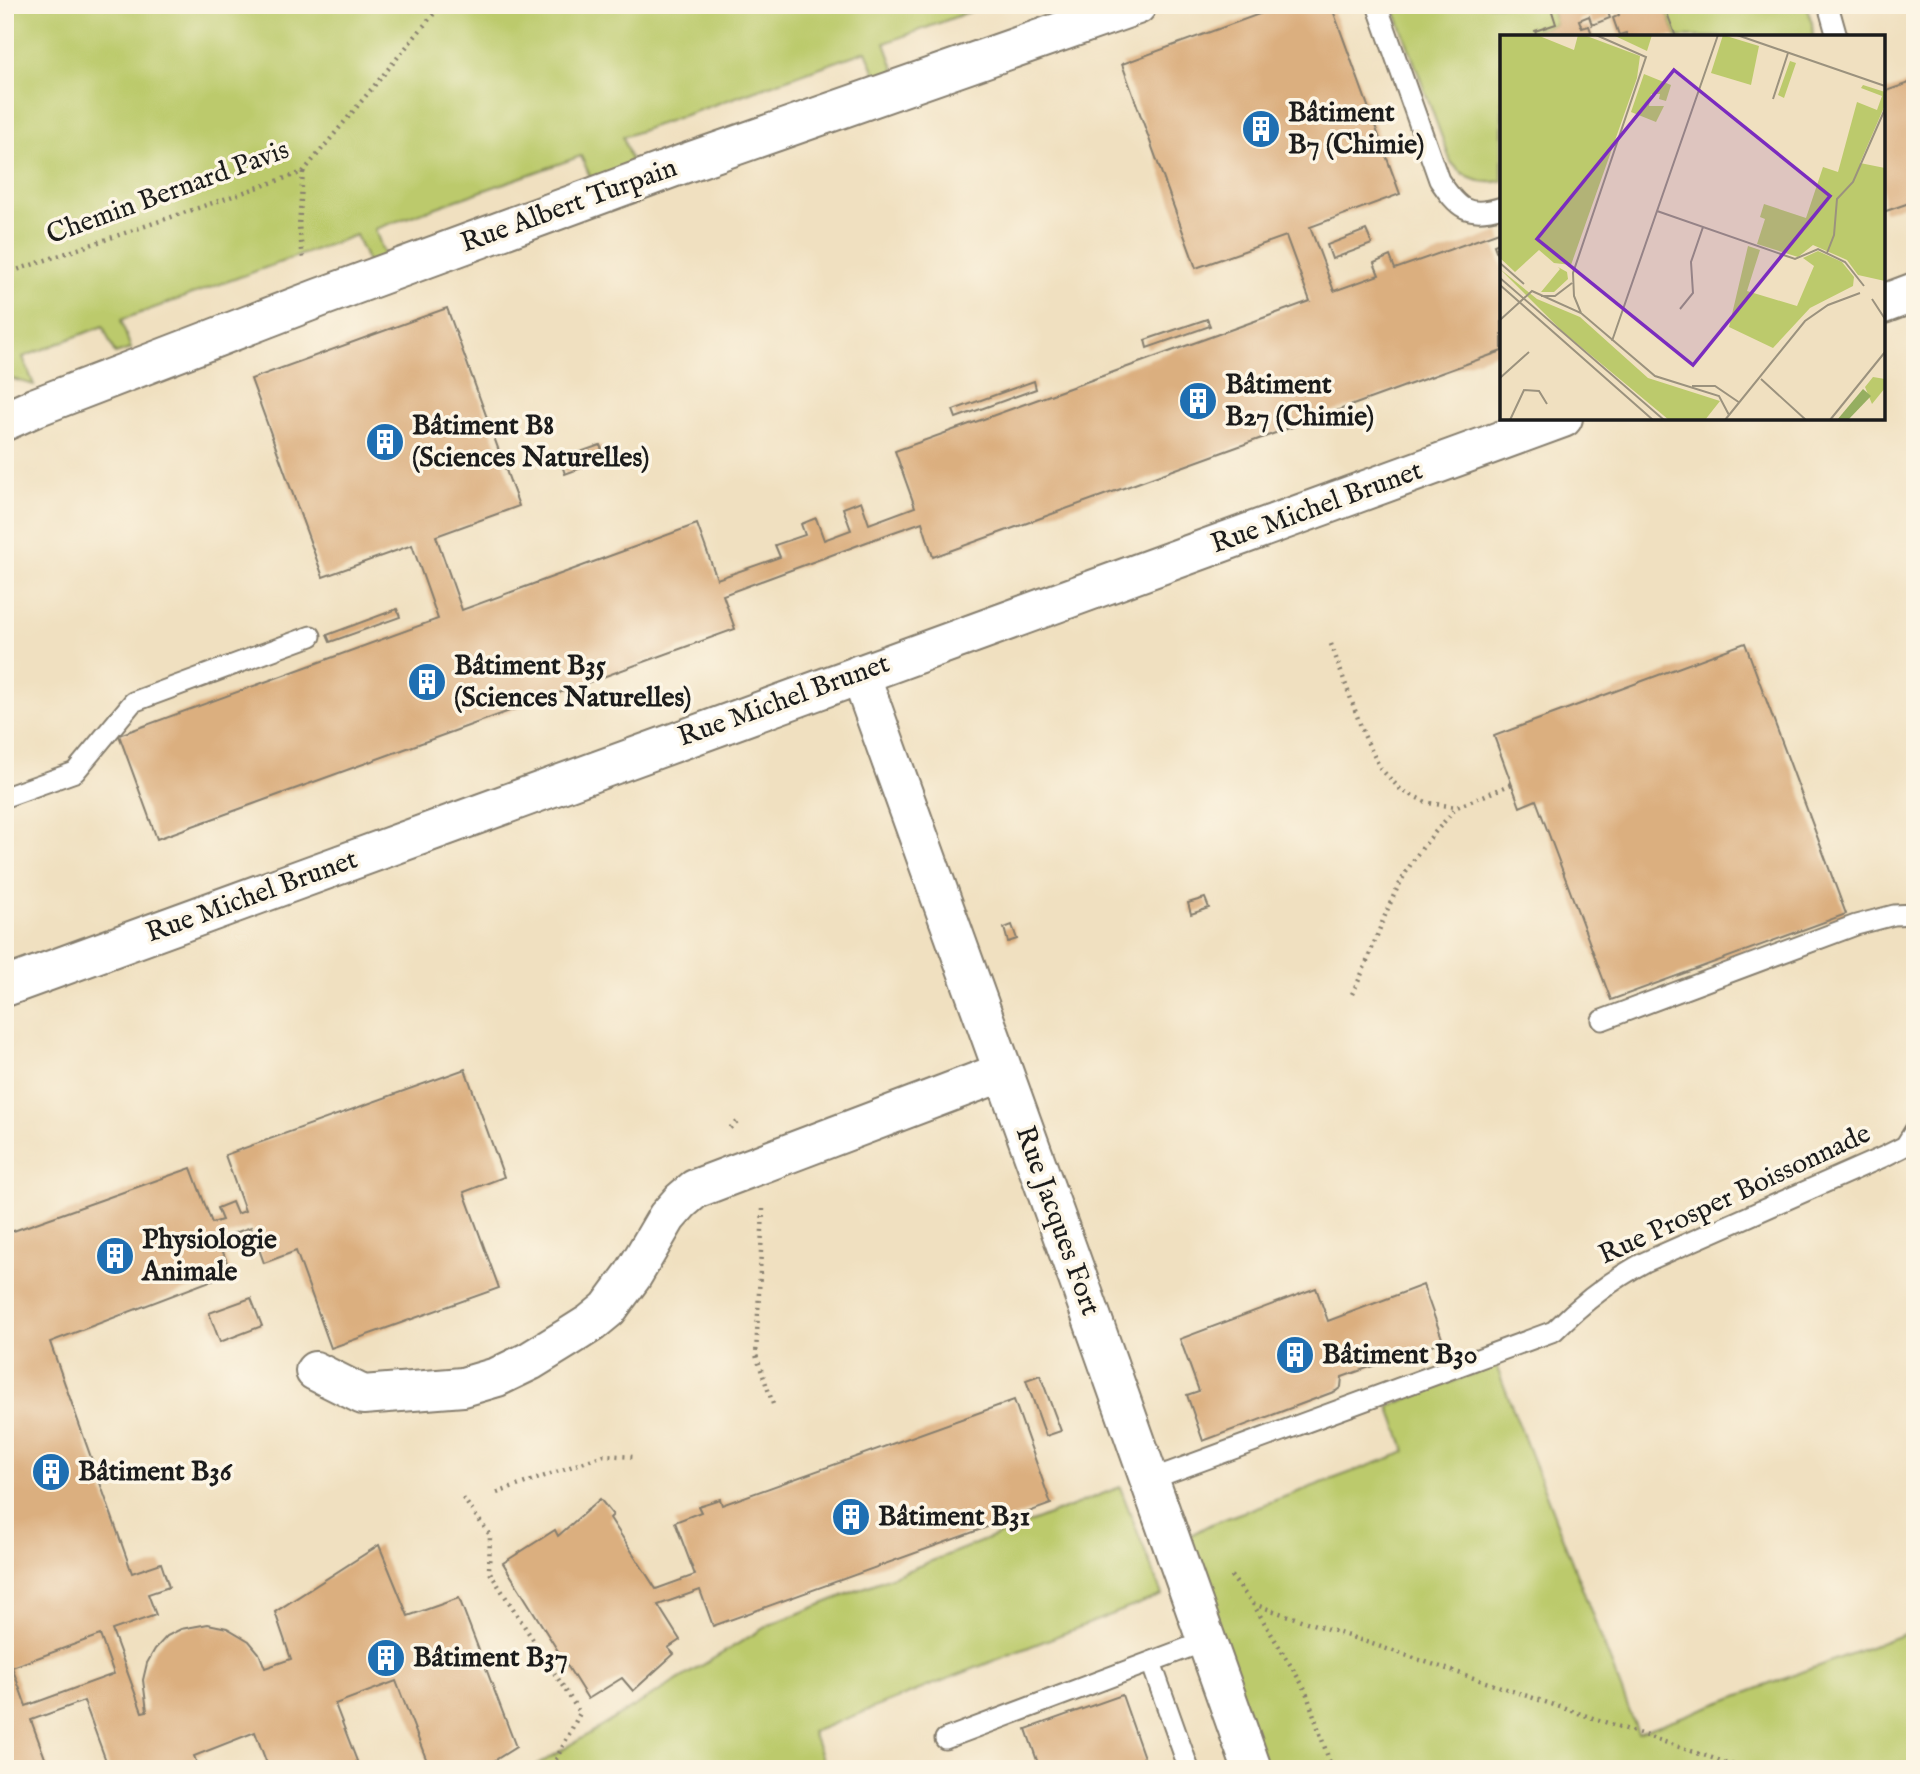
<svg xmlns="http://www.w3.org/2000/svg" width="1920" height="1774" font-family="'IM FELL English',serif">
<rect width="100%" height="100%" fill="#fcf5e5"/>
<filter id="ink" filterUnits="userSpaceOnUse"><feTurbulence type="fractalNoise" baseFrequency=".0143" numOctaves="2"/><feDisplacementMap in="SourceGraphic" scale="14" xChannelSelector="R" yChannelSelector="G"/><feConvolveMatrix kernelMatrix="1 2 1 2 8 2 1 2 1" color-interpolation-filters="sRGB"/></filter>
<filter id="wash" filterUnits="userSpaceOnUse"><feTurbulence type="fractalNoise" baseFrequency=".00686" numOctaves="4" result="noise"/><feDisplacementMap in="SourceGraphic" scale="28" xChannelSelector="R" yChannelSelector="G"/><feGaussianBlur stdDeviation="1.57" result="paint"/><feColorMatrix in="noise" values="0 0 0 0 0 0 0 0 0 0 0 0 0 0 0 0 0 1.4 0 .05"/><feComposite in="paint" operator="in"/></filter>
<g filter="url(#wash)">
<rect width="100%" height="100%" fill="#f0e0c0"/>
<g fill="#bcca6c" stroke="#6c7344" stroke-width="2">
<path d="M 5,5 L 988,5 L 885,43 L 895,71 L 877,78 L 866,51 L 623,137 L 633,167 L 592,181 L 581,156 L 375,229 L 385,257 L 368,263 L 356,235 L 121,320 L 131,349 L 115,354 L 103,326 L 23,357 L 34,385 L 9,378 L 5,375 Z"/>
<path d="M 1393,5 L 1550,5 L 1556,24 L 1536,31 L 1537,37 L 1502,37 L 1502,181 C 1480,185 1465,179 1451,162 Z"/>
<path d="M 1664,5 L 1806,5 L 1812,23 L 1813,37 L 1676,37 Z"/>
<path d="M 1496,1365 L 1638,1733 L 1915,1630 L 1915,1769 L 1267,1769 L 1185,1538 L 1209,1525 L 1235,1515 L 1406,1452 L 1389,1406 Z"/>
<path d="M 1120,1487 L 1162,1595 L 812,1732 L 826,1769 L 531,1769 L 769,1625 Z"/>
</g>
<g id="blocks">
<g fill="#dbaf7f" fill-rule="evenodd">
<path d="M 1284,5 L 1331,5 L 1400,194 L 1310,227 L 1334,291 L 1379,275 L 1374,263 L 1390,256 L 1395,269 L 1499,232 L 1502,242 L 1494,245 L 1502,267 L 1502,351 L 933,557 L 922,522 L 891,533 L 723,595 L 735,629 L 157,839 L 119,735 L 438,619 L 412,545 L 323,577 L 251,379 L 447,308 L 519,506 L 436,536 L 462,610 L 697,524 L 717,579 L 780,557 L 775,545 L 805,535 L 801,524 L 816,518 L 824,540 L 851,530 L 843,508 L 861,501 L 869,524 L 915,507 L 895,451 L 1310,301 L 1286,236 L 1196,268 L 1122,64 Z"/>
<path d="M 1550,5 L 1664,5 L 1676,37 L 1628,37 L 1626,33 L 1619,35 L 1613,18 L 1619,15 L 1616,6 L 1607,10 L 1610,18 L 1592,25 L 1589,16 L 1579,20 L 1582,28 L 1589,26 L 1593,37 L 1537,37 L 1535,31 L 1556,24 Z"/>
<path d="M 1915,81 L 1915,201 L 1883,212 L 1883,92 Z"/>
<path d="M 1366,230 L 1372,244 L 1332,259 L 1327,245 Z"/>
<path d="M 1207,319 L 1210,326 L 1147,348 L 1145,340 Z"/>
<path d="M 1034,381 L 1036,389 L 956,418 L 953,410 Z"/>
<path d="M 600,445 L 606,459 L 565,474 L 560,459 Z"/>
<path d="M 397,609 L 400,617 L 330,642 L 327,635 Z"/>
<path d="M 1745,643 L 1846,914 L 1611,1000 L 1536,800 L 1520,807 L 1494,736 Z"/>
<path d="M 1205,898 L 1209,908 L 1191,914 L 1188,903 Z"/>
<path d="M 1012,925 L 1017,939 L 1008,942 L 1004,928 Z"/>
<path d="M 465,1069 L 504,1177 L 464,1192 L 499,1288 L 331,1348 L 296,1251 L 264,1263 L 251,1227 L 218,1239 L 231,1273 L 50,1342 L 132,1573 L 161,1563 L 169,1587 L 148,1594 L 156,1615 L 112,1630 L 142,1712 L 147,1711 L 143,1680 L 147,1663 L 155,1649 L 167,1636 L 181,1629 L 208,1624 L 227,1628 L 249,1641 L 259,1653 L 265,1668 L 291,1659 L 275,1612 L 379,1545 L 408,1616 L 459,1598 L 516,1747 L 481,1769 L 430,1769 L 396,1681 L 335,1704 L 360,1769 L 269,1769 L 255,1732 L 194,1756 L 199,1769 L 109,1769 L 84,1701 L 31,1720 L 49,1769 L 5,1769 L 5,1234 L 191,1168 L 212,1223 L 222,1220 L 217,1208 L 232,1202 L 237,1214 L 245,1211 L 225,1155 ZM 100,1635 L 114,1674 L 26,1706 L 12,1667 Z"/>
<path d="M 1423,1285 L 1443,1341 L 1342,1377 L 1341,1387 L 1336,1391 L 1203,1441 L 1187,1395 L 1199,1391 L 1180,1339 L 1316,1288 L 1328,1321 Z"/>
<path d="M 251,1298 L 262,1326 L 220,1342 L 209,1313 Z"/>
<path d="M 1040,1375 L 1061,1431 L 1046,1436 L 1026,1380 Z"/>
<path d="M 1014,1400 L 1051,1504 L 713,1626 L 700,1590 L 658,1605 L 680,1640 L 668,1648 L 674,1654 L 633,1691 L 622,1678 L 588,1699 L 503,1563 L 555,1530 L 558,1536 L 600,1499 L 613,1515 L 610,1518 L 656,1589 L 695,1575 L 675,1522 L 701,1512 L 698,1506 L 720,1499 L 722,1505 Z"/>
<path d="M 1122,1695 L 1148,1769 L 1040,1769 L 1026,1729 Z"/>
</g>
</g>
</g>
<g filter="url(#ink)">
<use href="#blocks" fill-opacity="0" stroke="#867e6e" stroke-width="2"/>
<g fill="none" stroke-linecap="round" stroke-linejoin="round">
<defs>
<g id="lane">
<path d="M 1377,5 L 1439,180 C 1458,208 1467,218 1502,207"/>
<path d="M 1828,5 L 1837,37"/>
<path d="M 5,797 L 75,772 L 133,702 L 311,636"/>
<path d="M 1602,1020 L 1856,925 L 1894,915 L 1915,914"/>
<path d="M 1149,1480 L 1554,1331 C 1582,1303 1611,1280 1645,1262 L 1883,1157 L 1905,1146 L 1915,1130"/>
<path d="M 1151,1662 L 1189,1769"/>
<path d="M 945,1739 L 1206,1641"/>
</g>
<g id="street">
<path d="M 1883,304 L 1915,292"/>
<path d="M 5,421 L 36,407 L 319,298 L 683,164 L 1137,5"/>
<path d="M 860,674 L 1081,1287 L 1252,1769"/>
<path d="M 5,987 L 1563,418"/>
<path d="M 315,1371 L 363,1395 L 463,1387 L 497,1377 L 530,1361 L 569,1337 L 591,1323 L 608,1309 L 633,1275 L 667,1217 L 681,1201 L 695,1189 L 1003,1072"/>
</g>
</defs>
<use href="#lane" stroke="#867e6e" stroke-width="23"/>
<use href="#street" stroke="#867e6e" stroke-width="42"/>
<g stroke="#867e6e" stroke-width="4.5" stroke-dasharray="2 5" stroke-linecap="butt">
<path d="M 303,172 L 299,226 L 303,258"/>
<path d="M 5,274 L 303,172 L 441,5"/>
<path d="M 1331,644 L 1364,735 L 1380,768 L 1401,790 L 1428,803 L 1457,807 L 1512,784"/>
<path d="M 1352,994 C 1372,956 1382,914 1404,876 C 1417,851 1438,829 1457,807"/>
<path d="M 730,1128 L 740,1120"/>
<path d="M 763,1209 L 756,1355 L 774,1407"/>
<path d="M 497,1493 L 604,1455 L 634,1457"/>
<path d="M 463,1498 L 490,1535 L 489,1571 L 580,1713 L 551,1769"/>
<path d="M 1231,1576 L 1253,1604 L 1305,1689 L 1332,1769"/>
<path d="M 1253,1604 L 1745,1769"/>
</g>
<use href="#lane" stroke="#fff" stroke-width="19"/>
<use href="#street" stroke="#fff" stroke-width="38"/>
</g>
</g>
<defs>
<symbol id="building-disc" viewBox="-11 -11 22 22"><circle r="9.5" fill="#1f6fb2" stroke="#fcf5e5"/><path d="M-4-6H4V6H1V3H-1V6H-4ZM-2.5-4.3h1.7v1.8h-1.7ZM.8-4.3h1.7v1.8H.8ZM-2.5-1h1.7V.8h-1.7ZM.8-1h1.7V.8H.8Z" fill="#fff"/></symbol>
</defs>
<g fill-rule="evenodd">
<use href="#building-disc" x="1239" y="107" width="44" height="44"/>
<use href="#building-disc" x="1176" y="379" width="44" height="44"/>
<use href="#building-disc" x="363" y="420" width="44" height="44"/>
<use href="#building-disc" x="405" y="660" width="44" height="44"/>
<use href="#building-disc" x="93" y="1234" width="44" height="44"/>
<use href="#building-disc" x="1273" y="1333" width="44" height="44"/>
<use href="#building-disc" x="29" y="1450" width="44" height="44"/>
<use href="#building-disc" x="829" y="1495" width="44" height="44"/>
<use href="#building-disc" x="364" y="1636" width="44" height="44"/>
</g>
<g text-anchor="middle" dominant-baseline="central" stroke-width="7" stroke-linejoin="round" paint-order="stroke">
<g font-size="28" font-weight="bold" fill="#1c1c1c" stroke="#fcf5e5" text-anchor="start">
<text x="1288" y="113">Bâtiment<tspan x="1288" dy="32">B7 (Chimie)</tspan></text>
<text x="1225" y="385">Bâtiment<tspan x="1225" dy="32">B27 (Chimie)</tspan></text>
<text x="412" y="426">Bâtiment B8<tspan x="412" dy="32">(Sciences Naturelles)</tspan></text>
<text x="454" y="666">Bâtiment B35<tspan x="454" dy="32">(Sciences Naturelles)</tspan></text>
<text x="142" y="1240">Physiologie<tspan x="142" dy="32">Animale</tspan></text>
<text x="1322" y="1355">Bâtiment B30</text>
<text x="78" y="1472">Bâtiment B36</text>
<text x="878" y="1517">Bâtiment B31</text>
<text x="413" y="1658">Bâtiment B37</text>
</g>
<g font-size="28" fill="#1c1c1c" stroke="#fcf5e5">
<text transform="translate(168 193) rotate(-20)">Chemin Bernard Pavis</text>
<text transform="translate(569 206) rotate(-20)">Rue Albert Turpain</text>
<text transform="translate(1317 508) rotate(-20)">Rue Michel Brunet</text>
<text transform="translate(784 701) rotate(-20)">Rue Michel Brunet</text>
<text transform="translate(252 897) rotate(-20)">Rue Michel Brunet</text>
<text transform="translate(1735 1195) rotate(-25)">Rue Prosper Boissonnade</text>
<text transform="translate(1057 1221) rotate(70)">Rue Jacques Fort</text>
</g>
</g>
<g transform="translate(1500 35)">
<rect width="385" height="385" fill="#f0e0c0"/>
<path d="M 0,0 L 37,0 L 74,15 L 78,0 L 84,0 L 140,21 L 137,43 L 71,230 L 54,228 L 39,215 L 15,237 L 0,223 ZM 113,0 L 152,0 L 147,16 ZM 223,0 L 259,11 L 251,50 L 211,38 ZM 290,26 L 296,28 L 284,63 L 278,60 ZM 144,39 L 171,50 L 166,66 L 159,64 L 160,59 L 151,59 L 149,71 L 164,71 L 156,87 L 131,77 ZM 363,50 L 385,57 L 385,70 L 360,128 L 385,133 L 385,246 L 358,240 L 347,225 L 313,210 L 298,222 L 257,209 L 265,184 L 260,182 L 264,169 L 306,183 L 323,132 L 338,137 L 357,67 L 377,75 L 382,61 L 361,53 ZM 248,211 L 260,215 L 247,256 L 297,271 L 314,231 L 303,223 L 318,216 L 342,227 L 354,242 L 353,251 L 310,273 L 273,313 L 229,292 ZM 58,232 L 67,237 L 68,244 L 54,257 L 41,257 L 60,234 ZM 0,234 L 37,264 L 80,282 L 148,343 L 220,366 L 205,385 L 169,385 L 63,297 ZM 373,342 L 385,344 L 385,353 L 372,369 L 365,352 Z" fill="#bcca6c"/>
<path d="M 363,354 L 371,361 L 348,385 L 337,385 Z" fill="#95ae60"/>
<path fill="none" stroke="#9b927e" stroke-width="2" d="M 237,0 L 385,51M 273,64 L 288,18M 157,176 L 295,224 L 318,214 L 345,227 L 364,251M 327,218 L 334,200 L 337,164 L 353,147 L 385,74M 0,228 L 24,249M 0,243 L 164,385M 0,250 L 153,385M 41,261 L 55,261 L 72,248M 372,264 L 385,284M 180,274 L 193,258 L 191,227 L 203,192M 81,278 L 74,261 L 73,238 L 146,22 L 96,0M 0,285 L 32,256 L 81,278 L 155,341 L 219,361 L 229,380M 112,306 L 218,0M 0,343 L 29,317M 261,344 L 306,385M 192,351 L 215,351 L 240,368M 10,385 L 24,355 L 39,356 L 47,369M 225,385 L 305,286 L 328,270 L 360,258M 330,385 L 385,317"/>
<path fill="#7b2cbf" fill-opacity="0.15" stroke="#7b2cbf" stroke-width="3.5" d="M 174,35 L 330,161 L 193,330 L 37,204 Z"/>
<rect width="385" height="385" fill="none" stroke="#1c1c1c" stroke-width="3.5"/>
</g>
<rect width="1920" height="1774" fill="none" stroke="#fcf5e5" stroke-width="28"/>
</svg>
